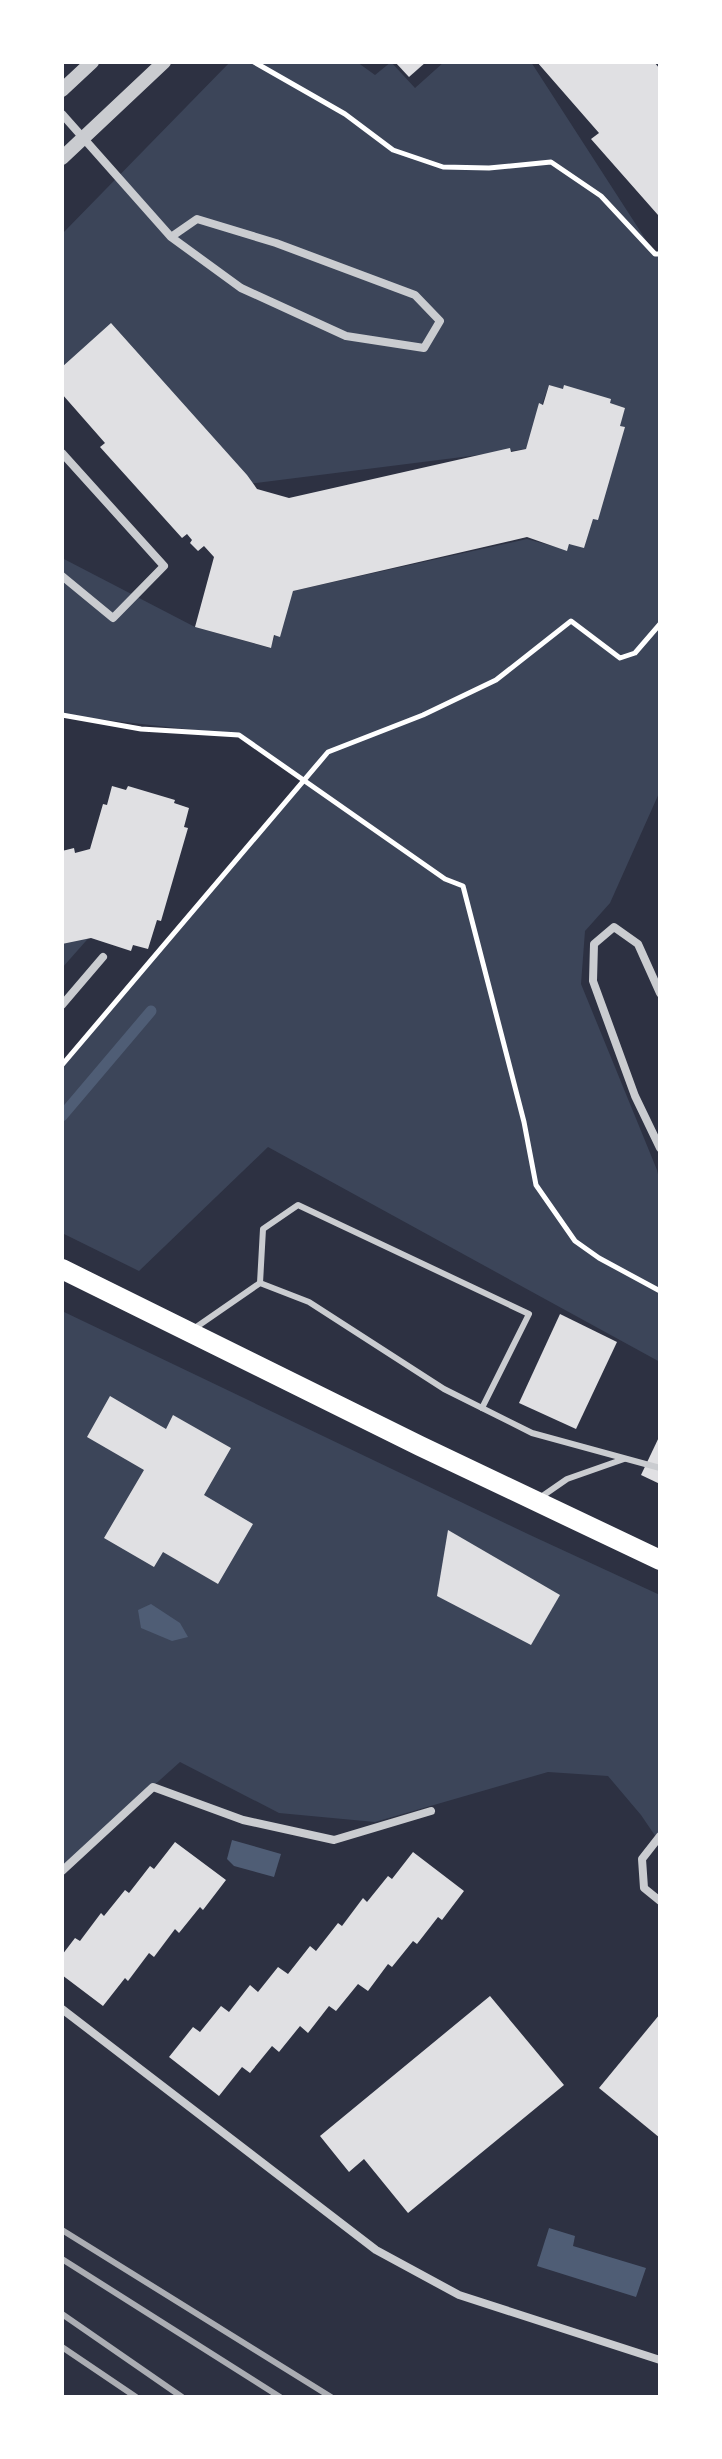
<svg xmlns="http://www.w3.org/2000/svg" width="722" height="2459" font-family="'Public Sans',sans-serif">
<rect width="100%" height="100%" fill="#2d3142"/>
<g fill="#3c4559">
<path d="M 230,62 L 357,62 L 375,75 L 391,62 L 415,88 L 444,62 L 531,62 L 655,254 L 660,254 L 660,791 L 610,903 L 585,931 L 581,984 L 657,1170 L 660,1183 L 660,1362 L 268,1147 L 139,1271 L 62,1233 L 62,1065 L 305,779 L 239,735 L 62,715 L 62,558 L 195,627 L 270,648 L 293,591 L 527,539 L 567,550 L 625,408 L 549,385 L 526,449 L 240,485 L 62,367 L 62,234 Z"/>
<path d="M 93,933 L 62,968 L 62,941 Z"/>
<path d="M 62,1311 L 530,1535 L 660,1595 L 660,1843 L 641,1815 L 608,1776 L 548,1772 L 375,1822 L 279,1813 L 180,1762 L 62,1868 Z"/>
</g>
<g fill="#4f5d75">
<path d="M 151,1604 L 180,1623 L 188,1637 L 172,1641 L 141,1628 L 138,1610 Z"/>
<path d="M 232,1840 L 281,1854 L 274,1877 L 234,1866 L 227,1859 Z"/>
<path d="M 549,2228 L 575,2236 L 573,2246 L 646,2268 L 636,2297 L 537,2266 Z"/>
</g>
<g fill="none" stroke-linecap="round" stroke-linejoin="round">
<path stroke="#4f5d75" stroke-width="11" d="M 62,1116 L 151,1011"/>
</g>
<g fill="#e0e0e3">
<path d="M 395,62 L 426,62 L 409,77 Z"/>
<path d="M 537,62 L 654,62 L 660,69 L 660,213 L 658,215 L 591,139 L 599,133 Z"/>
<path d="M 111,323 L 247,475 L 257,489 L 289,498 L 510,448 L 511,452 L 526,449 L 539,403 L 543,405 L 549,385 L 563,389 L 564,385 L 611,399 L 610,403 L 625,408 L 620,426 L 625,427 L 598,520 L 593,519 L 584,548 L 569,544 L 567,551 L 527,537 L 293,591 L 280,637 L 274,635 L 271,648 L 195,627 L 214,557 L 204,546 L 198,551 L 190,543 L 192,540 L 187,534 L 182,538 L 100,447 L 105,443 L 62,394 L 62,367 Z"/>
<path d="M 112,786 L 126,790 L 128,786 L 175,800 L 174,803 L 189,808 L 184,827 L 188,828 L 161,921 L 157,920 L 148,949 L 133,945 L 131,951 L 91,938 L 62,944 L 62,851 L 74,848 L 75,853 L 90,849 L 103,804 L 107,805 Z"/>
<path d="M 560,1314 L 617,1342 L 576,1429 L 519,1403 Z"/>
<path d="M 110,1396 L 166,1429 L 173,1415 L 231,1448 L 204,1495 L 253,1524 L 218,1584 L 163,1552 L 154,1567 L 104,1538 L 144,1470 L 87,1437 Z"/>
<path d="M 660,1435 L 660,1484 L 641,1475 Z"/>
<path d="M 448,1530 L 560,1595 L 531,1645 L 437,1596 Z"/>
<path d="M 175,1842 L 226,1880 L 203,1910 L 200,1907 L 179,1933 L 175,1929 L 154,1957 L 149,1953 L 128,1981 L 125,1978 L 103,2006 L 62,1975 L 62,1955 L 75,1938 L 80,1941 L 101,1913 L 104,1916 L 125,1890 L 129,1893 L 150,1866 L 154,1869 Z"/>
<path d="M 413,1852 L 464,1891 L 442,1920 L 438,1917 L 417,1944 L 413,1941 L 392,1967 L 388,1964 L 368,1991 L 358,1984 L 336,2011 L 329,2006 L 308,2033 L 300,2026 L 279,2052 L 272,2046 L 250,2073 L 242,2067 L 219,2096 L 169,2057 L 193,2027 L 200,2032 L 221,2006 L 229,2012 L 250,1985 L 258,1992 L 278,1967 L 288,1974 L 310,1946 L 316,1951 L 338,1923 L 342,1926 L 363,1898 L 367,1902 L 388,1876 L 392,1879 Z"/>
<path d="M 490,1996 L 564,2085 L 408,2213 L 364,2159 L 349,2172 L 320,2136 Z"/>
<path d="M 660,2014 L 660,2138 L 599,2088 Z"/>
</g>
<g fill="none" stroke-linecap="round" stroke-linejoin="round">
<g stroke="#fff" stroke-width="5">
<path d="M 254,62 L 345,114 L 393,150 L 443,167 L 489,168 L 551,162 L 601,196 L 655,254 L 660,254"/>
<path d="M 62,715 L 141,729 L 239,735 L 445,879 L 463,886 L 524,1122 L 536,1185 L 575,1241 L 599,1258 L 660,1291"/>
<path d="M 62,1065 L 328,752 L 423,715 L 496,680 L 571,621 L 620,658 L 635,653 L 660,624"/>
</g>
<g stroke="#caccd0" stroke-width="6">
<path d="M 260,1283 L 263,1229 L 298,1205 L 529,1314 L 482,1408"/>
<path d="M 192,1330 L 260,1283 L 309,1302 L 444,1389 L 532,1433 L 660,1468"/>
<path d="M 541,1497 L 567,1479 L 624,1459"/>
</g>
<g stroke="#caccd0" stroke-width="8">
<path d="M 62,114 L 171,237 L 241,288 L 346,336 L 424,348 L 440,321 L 415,295 L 276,243 L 197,219 L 171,237"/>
<path d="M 62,453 L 164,566 L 113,618 L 62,576"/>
<path d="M 660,993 L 638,944 L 614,927 L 594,944 L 593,981 L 635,1096 L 660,1148"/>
<path d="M 62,1005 L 103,957"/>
<path d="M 660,1836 L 642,1859 L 644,1888 L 660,1901"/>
<path d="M 62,1871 L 153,1787 L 243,1820 L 334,1840 L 431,1811"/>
<path d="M 62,2009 L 376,2250 L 459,2295 L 660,2360"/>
</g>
<g stroke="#caccd0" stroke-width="14">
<path d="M 62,90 L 92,62"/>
<path d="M 62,158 L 164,62"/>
</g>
<path stroke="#fff" stroke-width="20" d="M 62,1269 L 420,1446 L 660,1560"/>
<g stroke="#abadb3" stroke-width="6">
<path d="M 62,2230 L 331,2397"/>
<path d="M 62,2259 L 280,2397"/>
<path d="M 62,2314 L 182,2397"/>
<path d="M 62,2347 L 136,2397"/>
</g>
</g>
<rect width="722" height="2459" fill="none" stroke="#ffffff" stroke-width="128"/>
</svg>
